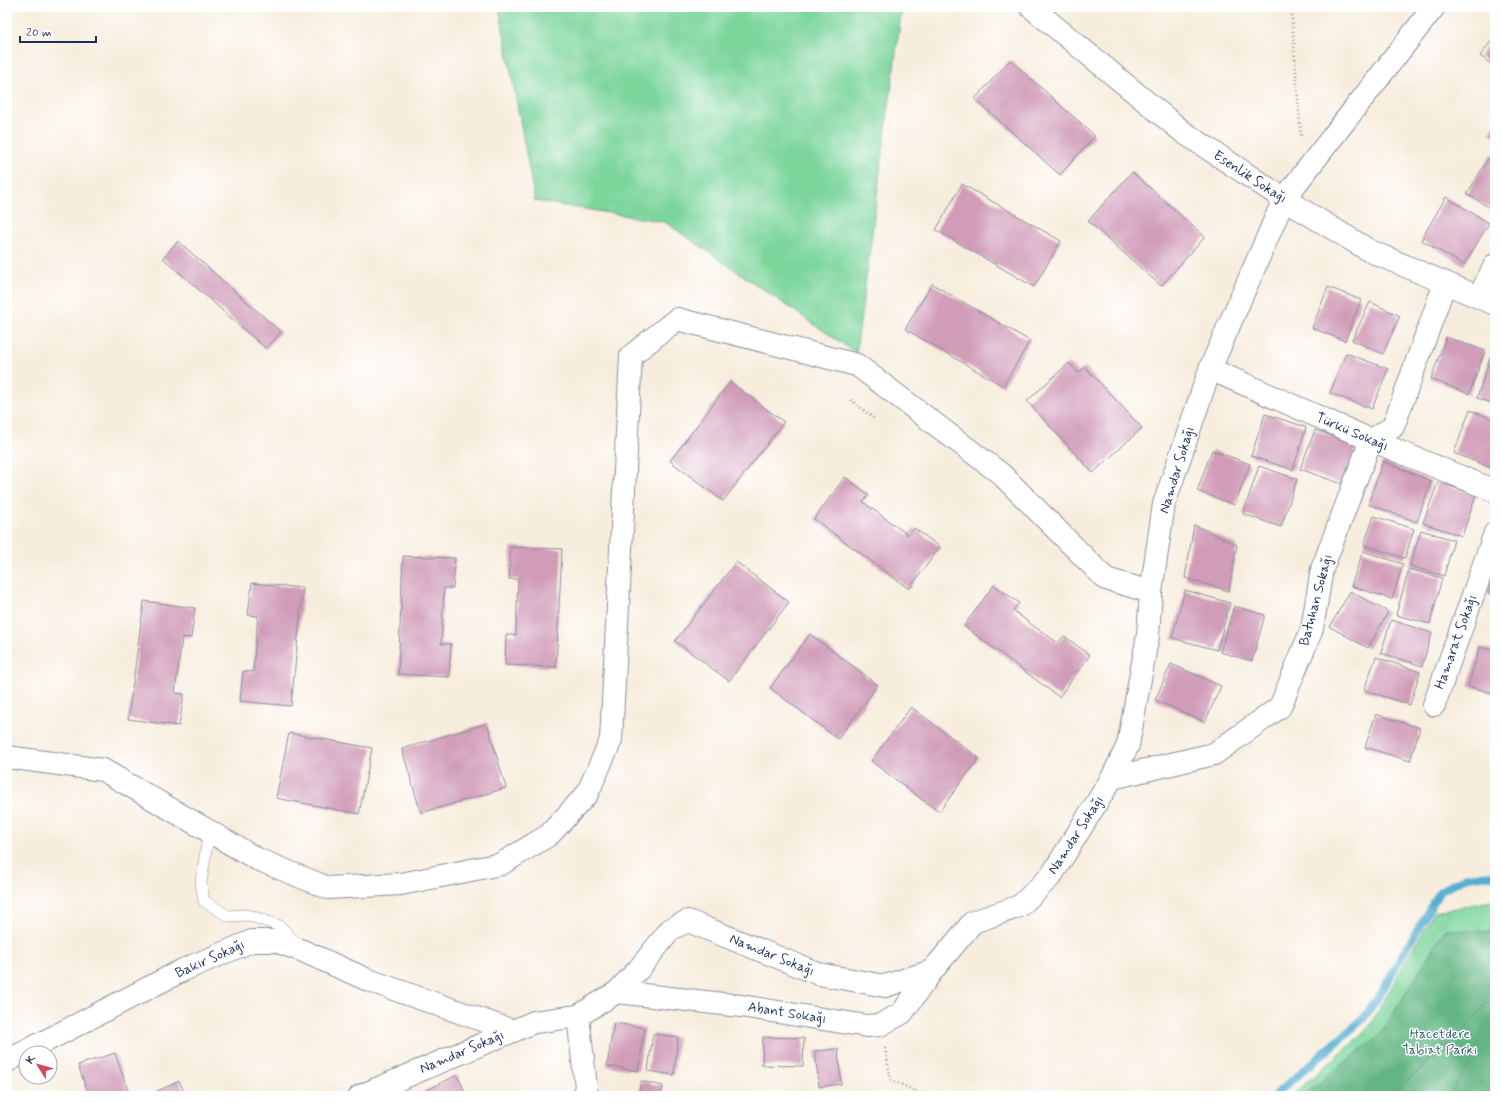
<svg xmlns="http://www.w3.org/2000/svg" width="1502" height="1103" font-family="Mynerve,sans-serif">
<rect width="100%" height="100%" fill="#fff"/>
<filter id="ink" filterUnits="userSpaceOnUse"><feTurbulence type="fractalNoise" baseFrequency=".025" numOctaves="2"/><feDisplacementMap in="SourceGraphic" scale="8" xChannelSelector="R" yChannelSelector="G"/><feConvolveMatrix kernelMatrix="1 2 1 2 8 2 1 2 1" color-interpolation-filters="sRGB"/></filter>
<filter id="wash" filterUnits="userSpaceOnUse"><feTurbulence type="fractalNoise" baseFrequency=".012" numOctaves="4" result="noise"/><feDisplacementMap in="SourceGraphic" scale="16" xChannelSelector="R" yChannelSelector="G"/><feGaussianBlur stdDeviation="0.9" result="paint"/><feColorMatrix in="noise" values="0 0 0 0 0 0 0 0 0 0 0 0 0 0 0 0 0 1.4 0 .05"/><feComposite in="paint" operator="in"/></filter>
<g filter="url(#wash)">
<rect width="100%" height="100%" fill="#f7eddd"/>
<g fill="#7bd59b" stroke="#4b827c">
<path d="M 499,7 L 902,7 L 856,353 L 665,222 L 535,201 Z"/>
<path d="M 1492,901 L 1495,903 L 1495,1096 L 1291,1096 L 1367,1030 L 1434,912 Z"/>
</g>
<path fill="#64b683" stroke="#407270" d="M 1445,929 L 1495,932 L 1495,1096 L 1302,1096 L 1381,1034 Z"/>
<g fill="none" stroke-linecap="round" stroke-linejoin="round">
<path stroke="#54afd1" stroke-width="8" d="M 1274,1096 L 1363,1019 L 1377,999 L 1440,891 L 1466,877 L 1495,875"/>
</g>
<g id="blocks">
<g fill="#d09cb8">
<path d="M 1495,36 L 1495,67 L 1480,56 Z"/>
<path d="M 1010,60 L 1095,136 L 1060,175 L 975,99 Z"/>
<path d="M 1495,124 L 1495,136 L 1490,133 Z"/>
<path d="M 1491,154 L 1495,157 L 1495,211 L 1467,194 Z"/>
<path d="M 1132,172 L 1205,237 L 1161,286 L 1088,221 Z"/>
<path d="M 962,184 L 1061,241 L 1034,287 L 936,230 Z"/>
<path d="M 1446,197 L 1489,223 L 1464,265 L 1421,240 Z"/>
<path d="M 178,241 L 281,332 L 266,349 L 163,258 Z"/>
<path d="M 932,284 L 1030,341 L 1003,386 L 905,329 Z"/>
<path d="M 1328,287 L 1361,300 L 1345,341 L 1312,328 Z"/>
<path d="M 1370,302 L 1400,316 L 1383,354 L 1352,340 Z"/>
<path d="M 1446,337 L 1485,351 L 1469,394 L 1431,379 Z"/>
<path d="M 1346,353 L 1388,369 L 1372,409 L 1330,393 Z"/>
<path d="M 1490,358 L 1495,359 L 1495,404 L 1477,398 Z"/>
<path d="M 1069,363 L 1078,373 L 1085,367 L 1142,428 L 1093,473 L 1027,401 Z"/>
<path d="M 730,382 L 784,422 L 723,501 L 670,461 Z"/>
<path d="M 1470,410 L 1495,420 L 1494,469 L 1454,453 Z"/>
<path d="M 1265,414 L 1306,427 L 1293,470 L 1251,456 Z"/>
<path d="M 1315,430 L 1357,445 L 1342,484 L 1300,469 Z"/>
<path d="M 1212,450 L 1250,464 L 1235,505 L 1197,491 Z"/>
<path d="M 1383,461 L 1431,481 L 1417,522 L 1368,504 Z"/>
<path d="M 1259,466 L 1297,479 L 1281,527 L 1243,514 Z"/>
<path d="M 845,477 L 869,495 L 863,502 L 908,535 L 914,528 L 940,547 L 909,589 L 814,519 Z"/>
<path d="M 1438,482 L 1476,495 L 1462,536 L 1423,523 Z"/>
<path d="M 1374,516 L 1414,529 L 1405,558 L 1364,545 Z"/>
<path d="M 1194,525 L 1237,545 L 1229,591 L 1185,578 Z"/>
<path d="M 1421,530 L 1454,540 L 1444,576 L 1410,566 Z"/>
<path d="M 511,547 L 562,549 L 556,667 L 505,665 L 506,635 L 516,635 L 518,579 L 509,579 Z"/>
<path d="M 1363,551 L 1403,564 L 1392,599 L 1351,586 Z"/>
<path d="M 403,556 L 455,558 L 453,588 L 444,588 L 441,644 L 451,644 L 449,677 L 398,674 Z"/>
<path d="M 736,562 L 789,602 L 729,681 L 675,641 Z"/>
<path d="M 1409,569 L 1442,578 L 1430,624 L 1396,615 Z"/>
<path d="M 1495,570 L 1495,596 L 1488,593 Z"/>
<path d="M 252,583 L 303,588 L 291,706 L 240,701 L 243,671 L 253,672 L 258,616 L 248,615 Z"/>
<path d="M 994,585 L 1019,603 L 1013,610 L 1028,622 L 1058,643 L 1064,636 L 1090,655 L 1059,697 L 964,626 Z"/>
<path d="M 1185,590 L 1230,603 L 1217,650 L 1172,638 Z"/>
<path d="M 1350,591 L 1388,612 L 1368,648 L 1330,627 Z"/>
<path d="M 144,601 L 195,608 L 191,638 L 182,637 L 175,693 L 184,694 L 179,726 L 128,719 Z"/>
<path d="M 1234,606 L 1265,615 L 1252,661 L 1220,652 Z"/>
<path d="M 1391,620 L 1432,633 L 1422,666 L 1381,653 Z"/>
<path d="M 810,634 L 878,685 L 838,739 L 770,688 Z"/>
<path d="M 1480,647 L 1495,651 L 1495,694 L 1468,686 Z"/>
<path d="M 1376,657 L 1420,672 L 1410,705 L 1364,690 Z"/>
<path d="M 1171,664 L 1221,686 L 1205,722 L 1155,700 Z"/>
<path d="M 911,707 L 979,758 L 939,812 L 871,761 Z"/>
<path d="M 1376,714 L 1420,728 L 1410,761 L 1365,747 Z"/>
<path d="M 487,723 L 506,788 L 421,813 L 402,749 Z"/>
<path d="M 289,733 L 372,748 L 359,814 L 276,798 Z"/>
<path d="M 614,1023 L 645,1028 L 638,1071 L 607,1066 Z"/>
<path d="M 653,1034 L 678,1037 L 674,1075 L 648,1071 Z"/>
<path d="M 763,1037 L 804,1038 L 803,1066 L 762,1065 Z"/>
<path d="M 838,1049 L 841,1084 L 819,1087 L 815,1051 Z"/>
<path d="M 115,1053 L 129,1093 L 120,1096 L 89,1096 L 78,1065 Z"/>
<path d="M 457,1075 L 467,1096 L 423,1096 L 421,1093 Z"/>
<path d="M 179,1081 L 186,1096 L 147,1096 Z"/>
<path d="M 641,1081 L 663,1086 L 661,1096 L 638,1096 Z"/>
</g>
</g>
</g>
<g filter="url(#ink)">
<use href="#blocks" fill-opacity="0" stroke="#898e9e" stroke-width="1"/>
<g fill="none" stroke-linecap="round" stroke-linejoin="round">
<defs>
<path id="service" d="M 209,832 L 201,882 L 204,901 L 228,916 L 248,915 L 280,926 L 296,943"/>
<g id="minor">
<path d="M 1479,297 L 1495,265"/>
<path d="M 1210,369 L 1371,440 L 1495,491"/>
<path d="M 1434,705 L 1495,533"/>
<path d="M 7,757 L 103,770 L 257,859 L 328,888 L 401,884 L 501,864 L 549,835 L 587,794 L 611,740 L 631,356 L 677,319 L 857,365 L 1001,474 L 1106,579 L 1151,592"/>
<path d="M 1112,778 L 1214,754 L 1280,707 L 1312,629 L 1322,569 L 1371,440 L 1393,427 L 1445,283"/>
<path d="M 617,992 L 741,1006 L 867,1026 L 880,1025 L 902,1013 L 932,971 L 973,922 L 1020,906 L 1051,876 L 1112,778 L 1128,745 L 1148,635 L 1151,592 L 1164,504 L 1210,369 L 1284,199 L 1434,7"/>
<path d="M 578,1016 L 587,1096"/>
<path d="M 7,1061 L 183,970 L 252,941 L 275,941 L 303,951 L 368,980 L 513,1031"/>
<path d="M 360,1096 L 534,1022 L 578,1016 L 617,992 L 638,970 L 671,929 L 688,921 L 819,974 L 885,986 L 932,971"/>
</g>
<path id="tertiary" d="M 1031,7 L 1183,132 L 1284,199 L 1370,251 L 1495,304"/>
</defs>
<use href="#service" stroke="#898e9e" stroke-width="12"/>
<use href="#minor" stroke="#898e9e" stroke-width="24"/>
<use href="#tertiary" stroke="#898e9e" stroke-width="24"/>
<g stroke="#898e9e" stroke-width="2.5" stroke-dasharray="1 3" stroke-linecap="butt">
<path d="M 1291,7 L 1301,137"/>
<path d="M 851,400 L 875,419"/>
<path d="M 885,1048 L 891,1080 L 922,1094 L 924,1096"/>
<path d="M 1391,1096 L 1495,993"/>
<path d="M 1452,1096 L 1495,1000"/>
</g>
<use href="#service" stroke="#fff" stroke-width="11"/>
<use href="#minor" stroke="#fff" stroke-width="22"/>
<use href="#tertiary" stroke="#fff" stroke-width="22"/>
</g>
</g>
<g text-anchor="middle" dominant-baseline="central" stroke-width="3" stroke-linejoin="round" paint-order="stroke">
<g font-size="14" fill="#1b2f5e" stroke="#fff">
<text transform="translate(1250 177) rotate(33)">Esenlik Sokağı</text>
<text transform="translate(1352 432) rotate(23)">Türkü Sokağı</text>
<text transform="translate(1177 470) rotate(-73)">Namdar Sokağı</text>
<text transform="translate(1316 600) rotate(-75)">Batuhan Sokağı</text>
<text transform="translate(1456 642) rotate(-70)">Hamarat Sokağı</text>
<text transform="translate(1076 835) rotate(-57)">Namdar Sokağı</text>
<text transform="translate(772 955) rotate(22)">Namdar Sokağı</text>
<text transform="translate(210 959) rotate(-24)">Bakır Sokağı</text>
<text transform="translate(787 1013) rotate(9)">Abant Sokağı</text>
<text transform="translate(462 1052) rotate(-23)">Namdar Sokağı</text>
</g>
<g font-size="14" fill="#386170" stroke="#fff">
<text x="1440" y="1034">Hacetdere<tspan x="1440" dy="16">Tabiat Parkı</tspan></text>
</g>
</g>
<rect width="1502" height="1103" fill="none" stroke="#fff" stroke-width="24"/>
<g transform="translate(38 1065) rotate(307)"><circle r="19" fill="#ffffff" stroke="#a4acbf"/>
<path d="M0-3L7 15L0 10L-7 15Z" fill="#d1495b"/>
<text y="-6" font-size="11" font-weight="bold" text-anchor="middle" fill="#1b2f5e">K</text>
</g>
<path d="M20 36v6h76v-6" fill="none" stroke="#1b2f5e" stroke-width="2"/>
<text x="26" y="36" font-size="12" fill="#1b2f5e" stroke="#ffffff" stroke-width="3" paint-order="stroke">20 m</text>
</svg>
